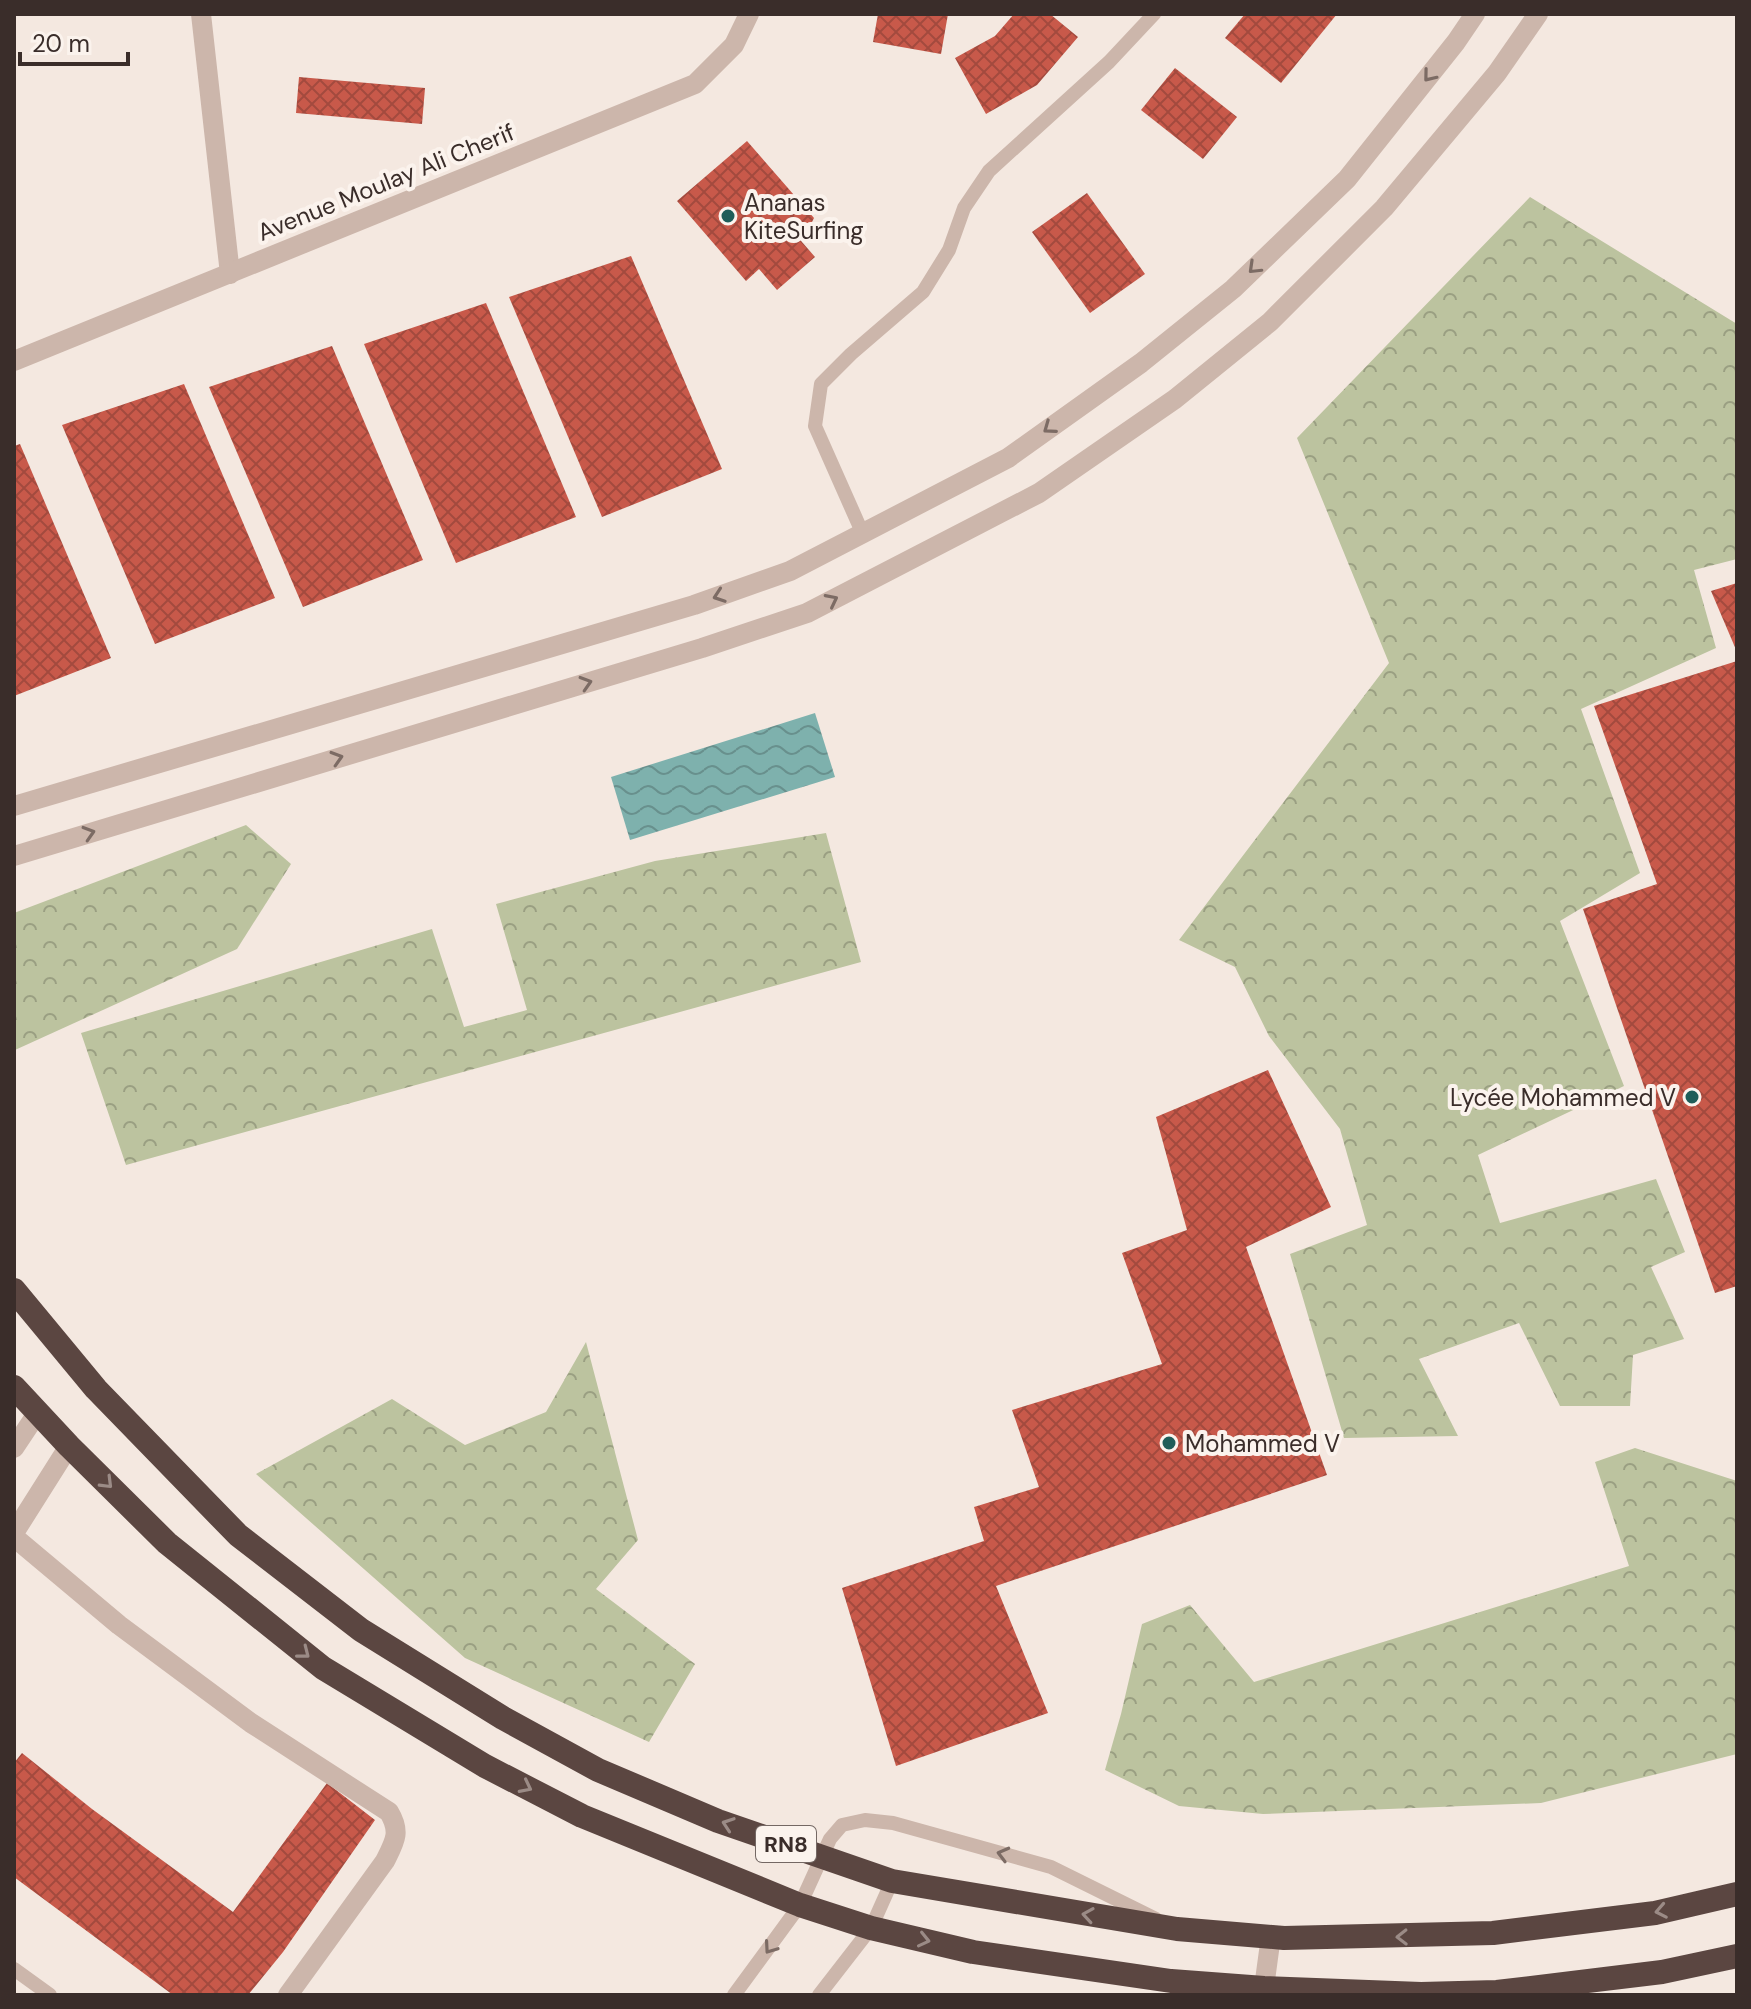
<svg xmlns="http://www.w3.org/2000/svg" width="1751" height="2009" font-family="'DM Sans',sans-serif">
<defs>
<pattern id="forest-crowns" width="20" height="18" patternUnits="userSpaceOnUse" patternTransform="scale(2)"><rect width="20" height="18" fill="#bcc39f"/><path d="M2 6a3 3 0 1 1 6 0M12 15a3 3 0 1 1 6 0" fill="none" stroke="#9a9f82"/></pattern>
<pattern id="water-waves" width="16" height="10" patternUnits="userSpaceOnUse" patternTransform="scale(2)"><rect width="16" height="10" fill="#7eb1ad"/><path d="M0 5q4-4 8 0t8 0" fill="none" stroke="#68908d"/></pattern>
<pattern id="building-cross-hatch" width="8" height="8" patternUnits="userSpaceOnUse" patternTransform="scale(2)"><rect width="8" height="8" fill="#c8594a"/><path d="M0 0l8 8M0 8l8-8" fill="none" stroke="#a34a3e"/></pattern>
</defs>
<rect width="100%" height="100%" fill="#f4e8e0"/>
<g fill="url(#forest-crowns)">
<path d="M 1530,197 L 1737,324 L 1737,559 L 1694,570 L 1716,648 L 1581,709 L 1640,873 L 1560,921 L 1624,1086 L 1478,1155 L 1500,1223 L 1656,1179 L 1685,1252 L 1651,1267 L 1684,1339 L 1633,1355 L 1630,1406 L 1560,1406 L 1519,1323 L 1419,1359 L 1458,1436 L 1344,1438 L 1290,1254 L 1367,1225 L 1340,1129 L 1269,1036 L 1235,967 L 1179,940 L 1389,663 L 1297,438 Z"/>
<path d="M 246,825 L 291,864 L 237,949 L 15,1050 L 14,913 Z"/>
<path d="M 826,833 L 861,962 L 126,1165 L 81,1033 L 432,929 L 464,1027 L 527,1010 L 496,904 L 655,861 Z"/>
<path d="M 586,1342 L 638,1540 L 596,1589 L 695,1664 L 649,1742 L 465,1658 L 256,1474 L 392,1399 L 465,1445 L 546,1412 Z"/>
<path d="M 1635,1448 L 1737,1481 L 1737,1754 L 1541,1803 L 1263,1814 L 1179,1806 L 1105,1770 L 1121,1714 L 1142,1624 L 1190,1605 L 1254,1682 L 1629,1566 L 1595,1462 Z"/>
</g>
<path fill="url(#water-waves)" d="M 815,713 L 835,777 L 630,840 L 611,777 Z"/>
<g fill="url(#building-cross-hatch)">
<path d="M 878,14 L 948,14 L 941,54 L 873,42 Z"/>
<path d="M 1014,14 L 1050,14 L 1078,37 L 1037,85 L 986,114 L 955,58 L 995,36 Z"/>
<path d="M 1245,14 L 1337,14 L 1281,83 L 1225,38 Z"/>
<path d="M 1175,68 L 1237,117 L 1203,159 L 1141,110 Z"/>
<path d="M 299,77 L 425,88 L 422,124 L 296,113 Z"/>
<path d="M 747,141 L 814,218 L 802,242 L 815,257 L 777,290 L 759,269 L 746,281 L 677,201 Z"/>
<path d="M 1087,193 L 1145,274 L 1090,313 L 1032,232 Z"/>
<path d="M 631,256 L 722,469 L 602,517 L 509,297 Z"/>
<path d="M 486,303 L 576,517 L 456,563 L 364,344 Z"/>
<path d="M 332,346 L 423,560 L 303,607 L 209,387 Z"/>
<path d="M 184,384 L 275,598 L 155,644 L 62,425 Z"/>
<path d="M 20,444 L 111,658 L 14,696 L 14,446 Z"/>
<path d="M 1737,583 L 1737,652 L 1711,591 Z"/>
<path d="M 1737,661 L 1737,1286 L 1715,1293 L 1583,909 L 1657,884 L 1594,706 Z"/>
<path d="M 1268,1070 L 1331,1207 L 1246,1247 L 1327,1475 L 996,1586 L 1048,1713 L 896,1766 L 842,1588 L 984,1541 L 974,1507 L 1039,1487 L 1012,1410 L 1162,1364 L 1122,1253 L 1187,1230 L 1156,1117 Z"/>
<path d="M 22,1753 L 92,1809 L 233,1912 L 327,1783 L 375,1820 L 283,1952 L 248,1995 L 173,1995 L 14,1877 L 14,1763 Z"/>
</g>
<g fill="none" stroke-linecap="round" stroke-linejoin="round">
<g stroke="#ccb6ab" stroke-width="14">
<path d="M 862,532 L 815,426 L 821,384 L 851,354 L 923,292 L 949,250 L 964,208 L 989,171 L 1109,62 L 1154,14"/>
<path d="M 14,1969 L 50,1995"/>
<path d="M 734,1995 L 800,1905 L 830,1839 L 842,1825 L 865,1820 L 893,1823 L 1051,1867 L 1156,1919"/>
<path d="M 819,1995 L 871,1928 L 892,1881"/>
</g>
<g stroke="#ccb6ab" stroke-width="20">
<path d="M 201,14 L 230,274"/>
<path d="M 14,361 L 695,84 L 734,45 L 749,14"/>
<path d="M 14,806 L 694,605 L 790,571 L 1008,458 L 1141,363 L 1233,289 L 1347,179 L 1456,42 L 1475,14"/>
<path d="M 14,856 L 702,648 L 807,613 L 1039,493 L 1175,399 L 1270,322 L 1384,208 L 1497,73 L 1538,14"/>
<path d="M 14,1448 L 38,1412"/>
<path d="M 14,1533 L 69,1446"/>
<path d="M 14,1537 L 119,1625 L 251,1723 L 389,1812 C 401,1832 395,1841 385,1861 L 288,1995"/>
<path d="M 1263,1995 L 1271,1936"/>
</g>
<g stroke="#5b4641" stroke-width="24">
<path d="M 14,1290 L 96,1389 L 238,1535 L 361,1630 L 503,1718 L 598,1770 L 718,1821 L 892,1881 L 1177,1929 L 1284,1938 L 1493,1933 L 1655,1913 L 1737,1894"/>
<path d="M 14,1387 L 69,1446 L 167,1543 L 323,1668 L 485,1766 L 582,1816 L 800,1905 L 871,1928 L 973,1952 L 1171,1981 L 1264,1988 L 1421,1994 L 1497,1992 L 1662,1972 L 1737,1956"/>
</g>
</g>
<defs><path id="oneway-chevron" d="M-2-3.5L2.5 0L-2 3.5" fill="none" stroke-width="1.6" stroke-linecap="round" stroke-linejoin="round" transform="scale(2)"/></defs>
<g stroke="#7c6b64">
<use href="#oneway-chevron" transform="translate(1429 76) rotate(129)"/>
<use href="#oneway-chevron" transform="translate(1254 268) rotate(136)"/>
<use href="#oneway-chevron" transform="translate(1049 428) rotate(144)"/>
<use href="#oneway-chevron" transform="translate(719 596) rotate(161)"/>
<use href="#oneway-chevron" transform="translate(832 600) rotate(-27)"/>
<use href="#oneway-chevron" transform="translate(586 683) rotate(-17)"/>
<use href="#oneway-chevron" transform="translate(337 758) rotate(-17)"/>
<use href="#oneway-chevron" transform="translate(89 833) rotate(-17)"/>
<use href="#oneway-chevron" transform="translate(1003 1854) rotate(-165)"/>
<use href="#oneway-chevron" transform="translate(770 1948) rotate(125)"/>
</g>
<g stroke="#9b8b86">
<use href="#oneway-chevron" transform="translate(107 1483) rotate(45)"/>
<use href="#oneway-chevron" transform="translate(304 1653) rotate(38)"/>
<use href="#oneway-chevron" transform="translate(526 1787) rotate(27)"/>
<use href="#oneway-chevron" transform="translate(728 1824) rotate(-161)"/>
<use href="#oneway-chevron" transform="translate(1661 1911) rotate(169)"/>
<use href="#oneway-chevron" transform="translate(1088 1915) rotate(-171)"/>
<use href="#oneway-chevron" transform="translate(1402 1937) rotate(179)"/>
<use href="#oneway-chevron" transform="translate(924 1940) rotate(13)"/>
</g>
<g fill="#1f5d59" stroke="#fbf3ed" stroke-width="3">
<circle cx="728" cy="216" r="8"/>
<circle cx="1692" cy="1097" r="8"/>
<circle cx="1169" cy="1443" r="8"/>
</g>
<g text-anchor="middle" dominant-baseline="central" stroke-width="8" stroke-linejoin="round" paint-order="stroke">
<rect fill="#fbf3ed" stroke="#746864" stroke-width="2" x="756" y="1826" width="60" height="36" rx="6"/>
<g font-size="22" font-weight="bold" fill="#3a2d2a">
<text x="786" y="1844">RN8</text>
</g>
<g font-size="24" fill="#3a2d2a" stroke="#fbf3ed">
<text transform="translate(386 182) rotate(-22)">Avenue Moulay Ali Cherif</text>
</g>
<g font-size="24" fill="#3a2d2a" stroke="#fbf3ed" text-anchor="start">
<text x="744" y="202">Ananas<tspan x="744" dy="28">KiteSurfing</tspan></text>
<text x="1676" y="1097" text-anchor="end">Lycée Mohammed V</text>
<text x="1185" y="1443">Mohammed V</text>
</g>
</g>
<rect width="1751" height="2009" fill="none" stroke="#3a2d2a" stroke-width="32"/>
<path d="M20 52v12h108v-12" fill="none" stroke="#3a2d2a" stroke-width="4"/>
<text x="32" y="52" font-size="24" fill="#3a2d2a" stroke="#fbf3ed" stroke-width="6" paint-order="stroke">20 m</text>
</svg>
